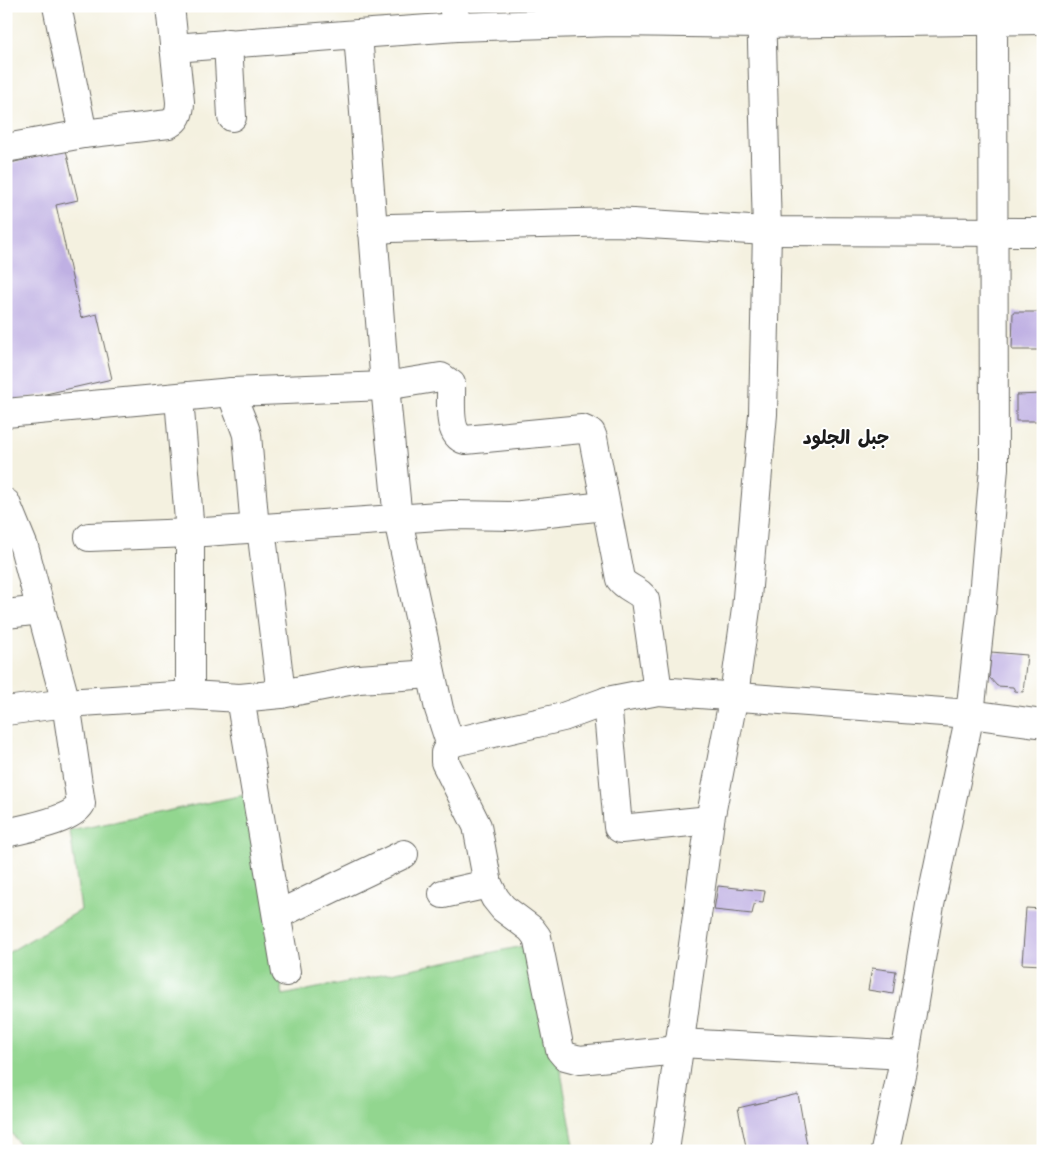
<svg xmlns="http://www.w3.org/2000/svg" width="1049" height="1157" font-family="'Architects Daughter','Playpen Sans Arabic',sans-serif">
<rect width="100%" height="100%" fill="#fff"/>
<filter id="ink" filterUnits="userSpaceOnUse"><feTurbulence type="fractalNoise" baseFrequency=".02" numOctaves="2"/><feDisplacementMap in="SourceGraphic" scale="10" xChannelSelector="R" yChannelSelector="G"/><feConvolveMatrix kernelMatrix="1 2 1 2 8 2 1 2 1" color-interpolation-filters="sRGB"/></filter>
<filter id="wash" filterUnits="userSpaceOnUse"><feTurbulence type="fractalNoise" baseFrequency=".0096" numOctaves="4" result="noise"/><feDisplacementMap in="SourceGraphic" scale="20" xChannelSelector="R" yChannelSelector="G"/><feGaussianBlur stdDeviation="1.12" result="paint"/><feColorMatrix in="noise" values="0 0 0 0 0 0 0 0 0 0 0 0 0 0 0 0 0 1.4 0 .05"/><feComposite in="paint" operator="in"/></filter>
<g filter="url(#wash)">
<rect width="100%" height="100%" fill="#f4f1e0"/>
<path fill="#92d68f" stroke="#577956" d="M 249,794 L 283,995 L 538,943 L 575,1151 L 23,1151 L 6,1124 L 6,954 L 81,910 L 70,831 Z"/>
<g id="blocks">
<g fill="#bfb0e3">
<path d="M 66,150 L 78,200 L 56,205 L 81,318 L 97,314 L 112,379 L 6,403 L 6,164 Z"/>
<path d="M 1013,312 L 1043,312 L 1043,350 L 1012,350 Z"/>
<path d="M 1043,394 L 1043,421 L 1016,421 L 1016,395 Z"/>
<path d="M 991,652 L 1027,655 L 1023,692 L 1015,691 L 1013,687 L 997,686 L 989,677 Z"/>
<path d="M 718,886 L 765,891 L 763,902 L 755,901 L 752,914 L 714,910 Z"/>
<path d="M 1026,908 L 1043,909 L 1043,965 L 1022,964 Z"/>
<path d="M 872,968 L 896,971 L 893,994 L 868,990 Z"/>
<path d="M 798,1094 L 808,1151 L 747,1151 L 738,1108 Z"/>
</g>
</g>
</g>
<g filter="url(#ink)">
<use href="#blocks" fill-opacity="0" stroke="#686761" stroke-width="1"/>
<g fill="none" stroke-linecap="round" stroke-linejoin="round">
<defs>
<g id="minor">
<path d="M 57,6 L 83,134"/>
<path d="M 453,6 L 457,27 L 613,22 L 761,24 L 1043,20"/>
<path d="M 358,34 L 457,27"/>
<path d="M 228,43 L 232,117"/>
<path d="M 174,48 L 358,34 L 385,386 L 398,520 L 439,709 L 450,743 L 563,717 L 607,701 L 658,691 L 970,714 L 1043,724"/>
<path d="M 6,148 L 83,134 L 169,124 C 178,119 180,112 180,102 L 170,6"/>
<path d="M 372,230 L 391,228 L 616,222 L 767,231 L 1043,232"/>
<path d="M 232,392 C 235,408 243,420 247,435 L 255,529"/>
<path d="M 179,398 L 190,533 L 190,695"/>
<path d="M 6,413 L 232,392 L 385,386 L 441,377 L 451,384 C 452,400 446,434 465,440 L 582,429 L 591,433 L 593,438 L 620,579 C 627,589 640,590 645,600 L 658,691"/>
<path d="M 6,503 L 24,547 L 66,703 L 81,804 C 71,821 26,828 6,833"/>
<path d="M 261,528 L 281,694"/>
<path d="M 89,537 L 190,533 L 453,515 L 512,516 L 605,506"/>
<path d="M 6,614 L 41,610"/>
<path d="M 240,698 L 286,972"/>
<path d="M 607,701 L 618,827 L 621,829 L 710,820"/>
<path d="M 6,711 L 66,703 L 190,695 L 240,698 L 281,694 L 359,679 L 431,674"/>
<path d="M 450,743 L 445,753 L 445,762 L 477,826 L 488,884 L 495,898 L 503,908 L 531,929 L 537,937 L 560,1050 L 565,1056 L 580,1060 L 678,1050"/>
<path d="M 443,894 L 488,884"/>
<path d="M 277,915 L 404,854"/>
<path d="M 679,1043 L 905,1055"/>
<path d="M 665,1151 L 710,820 L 734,695 L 746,609 L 763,414 L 767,231 L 761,6"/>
<path d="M 885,1151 L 905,1055 L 930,905 L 970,714 L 983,596 L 994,468 L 993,6"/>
</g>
</defs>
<use href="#minor" stroke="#686761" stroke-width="30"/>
<use href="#minor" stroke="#fff" stroke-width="28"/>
</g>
</g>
<g text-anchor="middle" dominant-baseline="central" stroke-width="4" stroke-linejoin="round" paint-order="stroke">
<g font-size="19" font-weight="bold" fill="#1c1c1c" stroke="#fff">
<text x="846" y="438">جبل الجلود</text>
</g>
</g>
<rect width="1049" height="1157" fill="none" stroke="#fff" stroke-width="25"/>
</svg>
